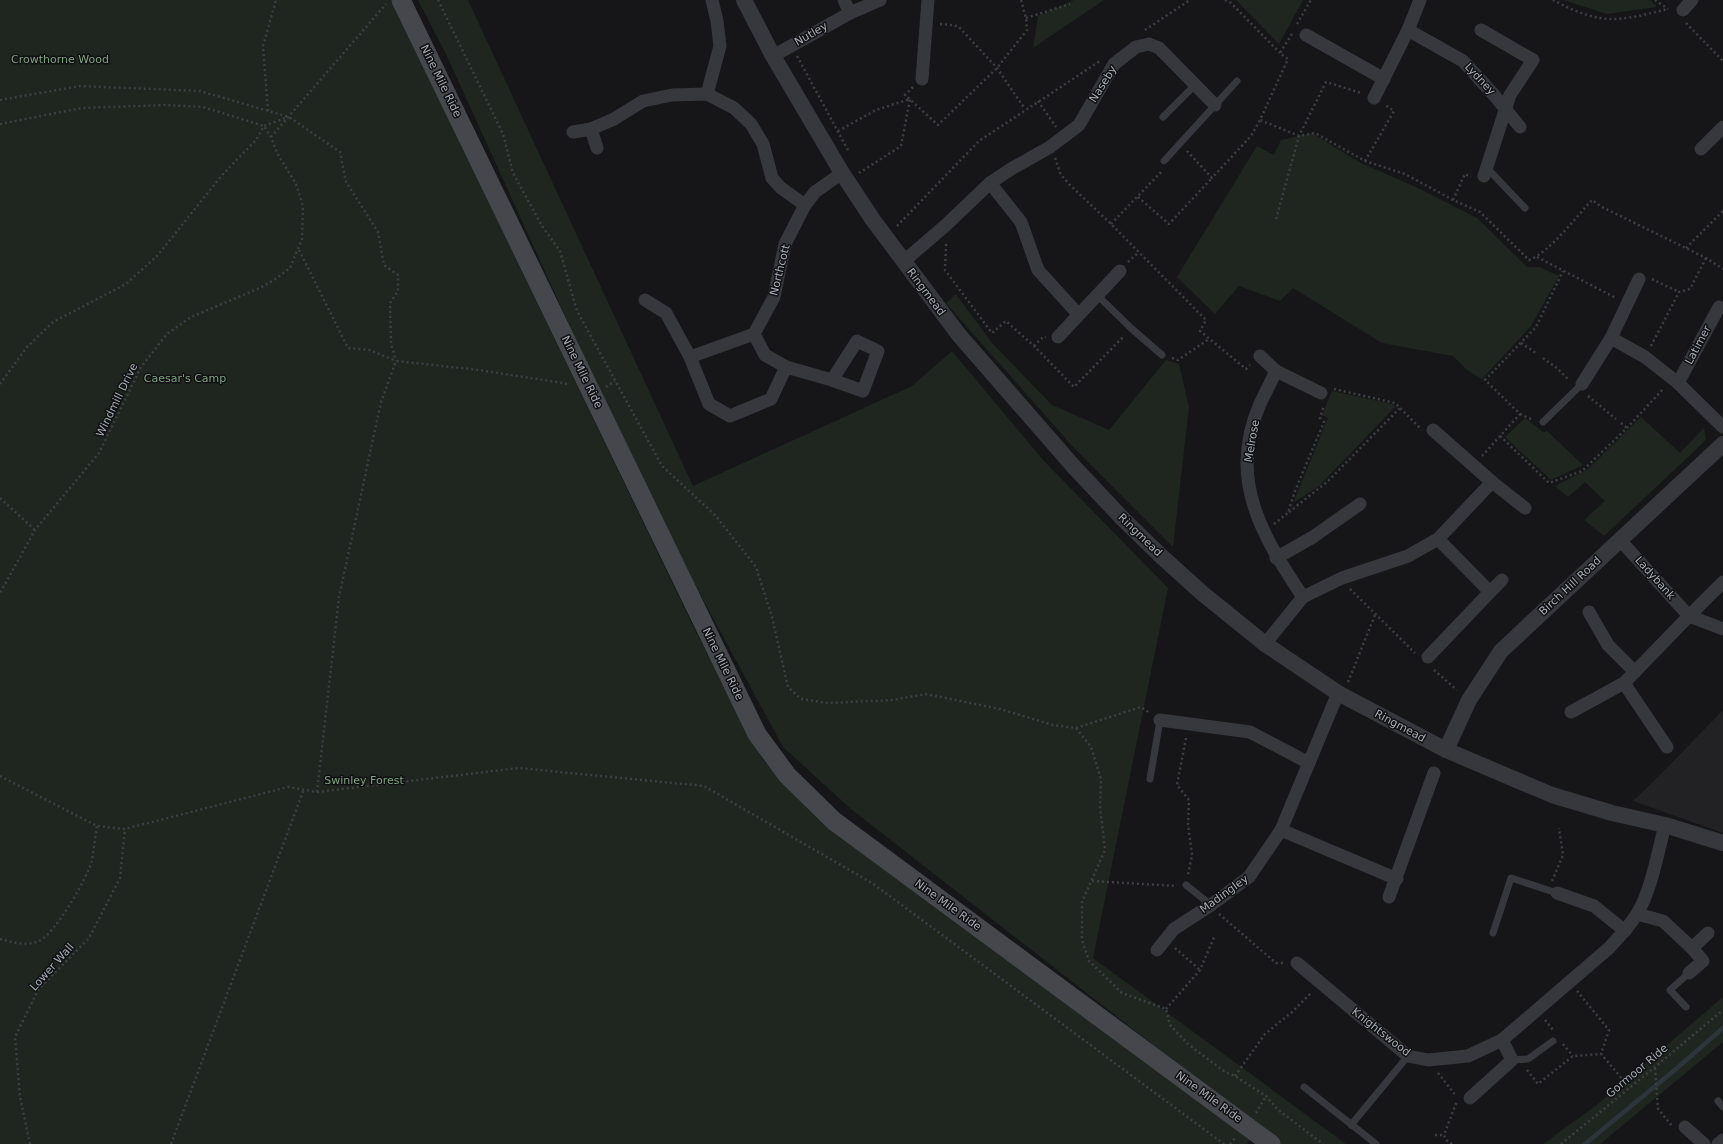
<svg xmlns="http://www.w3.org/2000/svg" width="1723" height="1144" font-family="'DejaVu Sans',sans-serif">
<rect width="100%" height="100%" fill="#161618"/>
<path fill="#222225" d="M 1723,710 L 1723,833 L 1633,801 L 1662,773 Z"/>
<g fill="#1e261f">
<path d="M 0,0 L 391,0 L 696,632 L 763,760 L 808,808 L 1251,1138 L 1247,1144 L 0,1144 Z"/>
<path d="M 418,0 L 468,0 L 693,486 L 912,386 L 952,351 L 1044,461 L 1168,588 L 1093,958 L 1346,1144 L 1280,1144 L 851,809 L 783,747 L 648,498 L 446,54 Z"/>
<path d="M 1074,0 L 1104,0 L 1033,48 L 1038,16 Z"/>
<path d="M 1236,0 L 1303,0 L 1279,44 Z"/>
<path d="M 1563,0 L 1650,0 L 1657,7 L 1607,14 Z"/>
<path d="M 1312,133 L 1361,163 L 1418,188 L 1477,218 L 1527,267 L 1539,267 L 1559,276 L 1531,326 L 1482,379 L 1467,370 L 1453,356 L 1382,343 L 1293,288 L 1280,301 L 1239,286 L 1215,314 L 1177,277 L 1257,146 L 1274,155 L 1281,140 Z"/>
<path d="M 956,294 L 992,343 L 1052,405 L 1109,430 L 1166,360 L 1179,364 L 1189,407 L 1173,547 L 1073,447 L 946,303 Z"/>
<path d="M 1332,391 L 1392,404 L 1395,407 L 1319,486 L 1293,503 L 1328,418 L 1322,415 Z"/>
<path d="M 1641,417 L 1680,453 L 1704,428 L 1706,440 L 1604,536 L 1584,520 L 1605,501 L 1585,482 L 1568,497 L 1555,486 L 1588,469 Z"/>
<path d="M 1525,418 L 1543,432 L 1547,431 L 1583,465 L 1551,480 L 1505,437 Z"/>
<path d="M 1723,997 L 1723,1042 L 1600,1144 L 1543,1144 L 1598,1104 Z"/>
</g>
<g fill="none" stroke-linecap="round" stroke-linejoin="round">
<path stroke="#2c353c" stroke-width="4.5" d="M 1585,1144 L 1676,1069 L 1723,1028"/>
<g stroke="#3d3f44" stroke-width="2.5" stroke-dasharray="2 3" stroke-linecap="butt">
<path d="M 438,0 L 503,134 L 513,173 L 542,226 L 560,251 L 577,311 L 662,466 L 715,515 L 756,567 L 772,617 L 788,687 L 801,699 L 828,703 L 892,700 L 926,694 L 1000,709 L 1053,725 L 1076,728 L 1091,747 L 1101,779 L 1100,807 L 1105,850 L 1082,902 L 1082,940 L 1089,961 L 1122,993 L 1166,1009 L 1170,1025 L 1188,1044 L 1225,1072 L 1235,1076 L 1266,1096 L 1277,1109 L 1323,1144"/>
<path d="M 1225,0 L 1231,3 L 1280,53"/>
<path d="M 1553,0 C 1566,7 1585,16 1600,18 C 1622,22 1646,14 1668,9"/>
<path d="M 1655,0 L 1668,9"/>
<path d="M 1026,18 L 1070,4"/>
<path d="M 1686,23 L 1723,61"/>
<path d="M 940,24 L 958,26 L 997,68 L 1025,109"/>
<path d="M 1297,24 L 1311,0"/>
<path d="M 1145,30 L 1190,0"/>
<path d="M 1292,34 L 1280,53 L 1288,59 L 1260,120 L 1299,136 L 1315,133 L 1365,161 L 1405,174 L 1453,200 L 1480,212 L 1529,260 C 1550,252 1576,217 1592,200 L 1602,207 L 1706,258 L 1723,269"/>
<path d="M 797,56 L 849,152"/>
<path d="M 913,87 L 905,95 L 938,125 L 997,68 L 1027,30 L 1026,18 L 1021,0"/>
<path d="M 0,100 L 80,86 L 200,91 L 289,117 L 340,152 L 346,182 L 378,232 L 384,265 L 398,275 L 398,291 L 390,303 L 391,343 L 396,361"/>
<path d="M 1038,101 L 1056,127"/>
<path d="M 268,111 L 263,46 L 276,0"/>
<path d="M 0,124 L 82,108 L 166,105 L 203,107 L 264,126 L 271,137 L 277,153 L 296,184 L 303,206 L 302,239 L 290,268 L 277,278 L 260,288 L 191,317 L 167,334 L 141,367 L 99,453 L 35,530 L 0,593"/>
<path d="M 838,131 L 876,110 L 910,99 L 901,146 L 859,173"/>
<path d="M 271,137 L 386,4"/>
<path d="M 1187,151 L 1212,178 L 1251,136 L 1260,120"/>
<path d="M 1055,158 L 1061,175 L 1070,185 L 1111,224 L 1206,320 L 1200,331 L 1246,369 L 1250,365"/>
<path d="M 1365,161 L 1394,111 L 1385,105"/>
<path d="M 1138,197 L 1169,224 L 1212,178"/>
<path d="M 1453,200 L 1465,174 L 1471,177"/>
<path d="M 1276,219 L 1299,136 L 1326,82 L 1361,93"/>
<path d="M 1111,224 L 1163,170"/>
<path d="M 897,226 L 979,141 L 1100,61"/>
<path d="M 946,244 L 945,270 L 992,333 L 1006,321 L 1034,346 L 1074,387 L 1124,336"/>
<path d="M 1686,248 L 1723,211"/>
<path d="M 299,250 L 348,348 L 370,350 L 396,361"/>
<path d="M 1537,257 L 1616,298"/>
<path d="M 1128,262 L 1138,253"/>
<path d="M 1652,279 L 1679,292"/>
<path d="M 1521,343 L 1536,353"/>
<path d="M 1034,346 L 1043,337 L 1046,337"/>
<path d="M 1651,346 L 1679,292 L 1690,289 L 1706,258"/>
<path d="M 1172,358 L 1178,360 L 1209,339"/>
<path d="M 1543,358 L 1557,368 L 1569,380"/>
<path d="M 0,384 L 27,347 L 53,322 L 126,284 L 157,256 L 223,174 L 256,140 L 264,126 L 288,117"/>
<path d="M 606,387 L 615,381"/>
<path d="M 1334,389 L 1395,403 L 1421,429"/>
<path d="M 1588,396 L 1616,419"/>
<path d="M 1520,414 L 1533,420"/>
<path d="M 1621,423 L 1627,428"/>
<path d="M 1500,436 L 1549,483 L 1582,471 L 1627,428 L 1664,388"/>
<path d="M 1482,456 L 1520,414 L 1485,380 L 1536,327 L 1563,271"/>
<path d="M 0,498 L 35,530"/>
<path d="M 1289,512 L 1327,482 L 1400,408"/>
<path d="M 1274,524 L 1288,513 L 1295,491 L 1324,422 L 1320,418 L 1324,405"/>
<path d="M 1350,589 L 1415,653"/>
<path d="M 1434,670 L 1457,690"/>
<path d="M 1348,682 L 1375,615"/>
<path d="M 1076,728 L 1141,707 L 1150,713"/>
<path d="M 1186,738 L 1177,785 L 1189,800 L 1188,824 L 1192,855 L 1188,875"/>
<path d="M 0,776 L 97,826 L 125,829 L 288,787 L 317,792 L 519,768 L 704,786 L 872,883 L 1224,1144"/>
<path d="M 317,792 L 339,597 L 381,402 L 396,361 L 479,370 L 569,384"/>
<path d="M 1092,881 L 1177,886"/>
<path d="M 1552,881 L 1563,855 L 1559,828"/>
<path d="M 1219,914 L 1276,963 L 1284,963"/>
<path d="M 0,939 C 13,942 26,947 39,941 C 55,934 88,877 92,860 C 94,849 95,837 97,826"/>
<path d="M 1175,948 L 1200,970"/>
<path d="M 1577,991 L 1609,1030 L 1601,1054"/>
<path d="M 1166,1009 L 1200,970 L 1215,935"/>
<path d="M 1545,1020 L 1553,1030"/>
<path d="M 1563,1044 L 1573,1056"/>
<path d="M 1655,1068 L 1658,1109 L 1672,1126"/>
<path d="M 1527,1070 L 1538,1084 L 1573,1056 L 1601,1054 L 1630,1088"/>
<path d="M 1438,1073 L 1456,1096"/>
<path d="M 1235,1076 L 1265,1034 L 1292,1012 L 1311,993"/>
<path d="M 1256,1113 L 1266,1096"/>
<path d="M 1435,1135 L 1444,1135"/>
<path d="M 30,1144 L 20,1097 L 15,1037 L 38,990 L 89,938 L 120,878 L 125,829"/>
<path d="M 171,1144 L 304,789"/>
<path d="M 1230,1144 L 1235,1138"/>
<path d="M 1452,1144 L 1446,1140 L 1444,1135 L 1457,1101"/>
<path d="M 1561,1144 L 1655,1067 L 1723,1010"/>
</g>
<g stroke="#37383d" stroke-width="7">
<path d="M 1163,117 L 1195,85"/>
<path d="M 1164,161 L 1237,81"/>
<path d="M 1487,168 L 1525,208"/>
<path d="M 1097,295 L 1132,329 L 1162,355"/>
<path d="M 1543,422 L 1582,384"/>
<path d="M 1150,779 L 1160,720"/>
<path d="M 1186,885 L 1211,905"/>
<path d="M 1493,933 L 1511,878 L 1557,893"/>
<path d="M 1686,1007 L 1670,990 L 1689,973"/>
<path d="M 1512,1060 L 1528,1059 L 1553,1041"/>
<path d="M 1304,1087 L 1376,1144"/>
<path d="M 1718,1101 L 1723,1107"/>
<path d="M 1351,1125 L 1408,1056"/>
</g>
<g stroke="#37383d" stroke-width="13">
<path d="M 844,0 L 850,13"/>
<path d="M 1683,10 L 1692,0"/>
<path d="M 1408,30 L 1463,61 L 1494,95 L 1520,127"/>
<path d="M 1481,30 L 1533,60 L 1510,95 L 1484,176"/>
<path d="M 1306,35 L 1384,79"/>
<path d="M 773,56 L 850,13 L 880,0"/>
<path d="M 922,79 L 928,0"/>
<path d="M 707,94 L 720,46 L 717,21 L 712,0"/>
<path d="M 1374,98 L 1408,30 L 1420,0"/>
<path d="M 591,129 L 597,148"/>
<path d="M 573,132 L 591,129 L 614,119 L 643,101 L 672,95 L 707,94 L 734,108 L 751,124 L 763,144 L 772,178 L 781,188 L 805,205"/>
<path d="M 1701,149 L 1723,127"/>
<path d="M 990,183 L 1021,222 L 1038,270 L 1078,314"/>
<path d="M 903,262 L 946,225 L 990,183 L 1011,169 L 1050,147 L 1079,125 L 1114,64 L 1136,47 L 1149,44 L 1159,48 L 1215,105"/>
<path d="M 1639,279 L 1611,338 L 1645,357 L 1678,383 L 1723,427"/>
<path d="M 645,300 L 666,313 L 690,357 L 709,404 L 730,416 L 771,399 L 786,367"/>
<path d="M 1058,337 L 1120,271"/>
<path d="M 1260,356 L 1276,371"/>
<path d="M 690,357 L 754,334"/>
<path d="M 832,380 L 863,391 L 878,351 L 857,341 L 832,380 L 786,367 L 765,355 L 754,334 L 774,297 L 785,244 L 805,205 L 815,192 L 842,173"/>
<path d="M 1678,383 L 1719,307"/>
<path d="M 1582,384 L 1611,338"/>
<path d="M 1492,482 L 1525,508"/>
<path d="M 1276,558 L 1313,537 L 1360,504"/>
<path d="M 1723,582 L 1689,616 L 1723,629"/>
<path d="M 1490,592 L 1502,580"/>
<path d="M 1303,597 C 1262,536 1227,478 1260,404 C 1265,393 1271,382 1276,371 L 1321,393"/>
<path d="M 1589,612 L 1608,645 L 1635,672"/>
<path d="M 1265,644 L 1303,597 L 1342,578 L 1408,556 L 1438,539 L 1492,482 L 1433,430"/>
<path d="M 1428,657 L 1490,592 L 1438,539"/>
<path d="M 1624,683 L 1667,747"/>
<path d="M 1571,712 L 1624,683 L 1689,616 L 1620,540"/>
<path d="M 1160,720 L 1250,732 L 1309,763"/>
<path d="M 1281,830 L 1397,879"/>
<path d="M 1557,893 L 1594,906 L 1625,931"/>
<path d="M 1389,897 L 1434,773"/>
<path d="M 1637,914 L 1663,921 L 1692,948 L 1708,933"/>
<path d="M 1157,950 L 1174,929 L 1211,905 L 1249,877 L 1281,830 L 1338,693"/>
<path d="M 1297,963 L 1408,1056 L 1428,1060 L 1468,1056 L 1502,1040 L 1609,948 C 1619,937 1629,927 1637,914 C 1651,891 1658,852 1665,825"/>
<path d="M 1689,973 L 1703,961 L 1692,948"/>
<path d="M 1470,1098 L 1512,1060 L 1502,1040"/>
<path d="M 1685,1127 L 1704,1144"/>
<path d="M 1718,1144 L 1723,1140"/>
</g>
<g stroke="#37383d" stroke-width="16">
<path d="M 744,0 L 773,56 L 842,173 L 873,220 L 959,335 L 1074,467 L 1122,518 L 1161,556 L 1202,593 L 1265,644 L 1338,693 L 1446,750 L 1552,795 L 1612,813 L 1665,825 L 1723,843"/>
<path d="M 1446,750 L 1469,700 L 1501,651 L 1723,444"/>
</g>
<path stroke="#45474d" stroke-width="19" d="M 401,0 L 757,734 L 787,775 L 834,821 L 1271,1144"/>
</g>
<g text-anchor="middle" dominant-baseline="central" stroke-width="3" stroke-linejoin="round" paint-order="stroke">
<g font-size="11" fill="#a8adb8" stroke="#111113">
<text transform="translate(811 34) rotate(-30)">Nutley</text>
<text transform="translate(1480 79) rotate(47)">Lydney</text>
<text transform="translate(441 81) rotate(64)">Nine Mile Ride</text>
<text transform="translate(1103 84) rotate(-58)">Naseby</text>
<text transform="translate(780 270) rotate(-76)">Northcott</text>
<text transform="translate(926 292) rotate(53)">Ringmead</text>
<text transform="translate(1698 345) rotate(-62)">Latimer</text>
<text transform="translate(582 372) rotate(64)">Nine Mile Ride</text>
<text transform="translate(117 400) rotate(-64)">Windmill Drive</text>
<text transform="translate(1252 441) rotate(-80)">Melrose</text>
<text transform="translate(1140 535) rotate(44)">Ringmead</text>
<text transform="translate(1655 578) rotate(48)">Ladybank</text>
<text transform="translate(1570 586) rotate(-43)">Birch Hill Road</text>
<text transform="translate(723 664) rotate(64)">Nine Mile Ride</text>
<text transform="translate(1400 726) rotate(28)">Ringmead</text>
<text transform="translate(1224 894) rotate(-36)">Madingley</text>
<text transform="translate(948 905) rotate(36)">Nine Mile Ride</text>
<text transform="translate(52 967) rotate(-48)">Lower Wall</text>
<text transform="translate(1381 1032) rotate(38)">Knightswood</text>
<text transform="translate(1637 1071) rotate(-40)">Gormoor Ride</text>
<text transform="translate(1209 1097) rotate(36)">Nine Mile Ride</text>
</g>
<g font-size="11" fill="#7fa381" stroke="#111113">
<text x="60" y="59">Crowthorne Wood</text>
<text x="185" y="378">Caesar's Camp</text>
<text x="364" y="780">Swinley Forest</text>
</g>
</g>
</svg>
